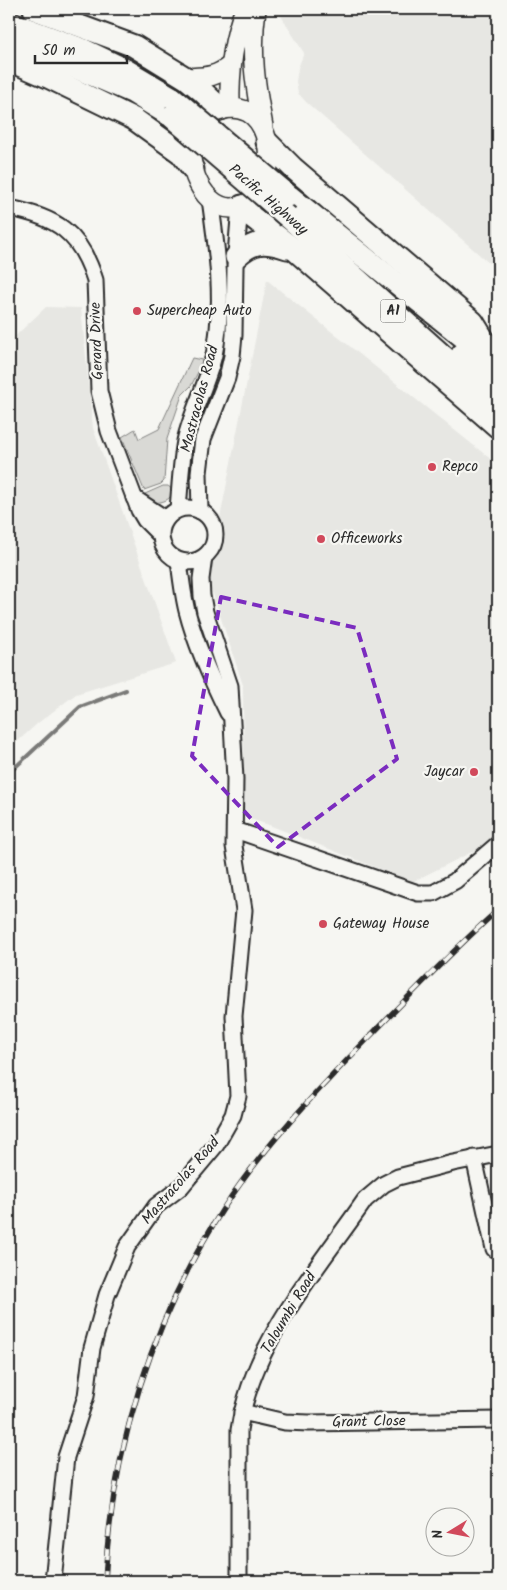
<svg xmlns="http://www.w3.org/2000/svg" width="507" height="1590" font-family="Kalam,sans-serif">
<rect width="100%" height="100%" fill="#f6f6f2"/>
<filter id="ink" filterUnits="userSpaceOnUse"><feTurbulence type="fractalNoise" baseFrequency=".02" numOctaves="2"/><feDisplacementMap in="SourceGraphic" scale="10" xChannelSelector="R" yChannelSelector="G"/><feConvolveMatrix kernelMatrix="1 2 1 2 8 2 1 2 1" color-interpolation-filters="sRGB"/></filter>
<g filter="url(#ink)">
<g fill="#e7e7e3">
<path d="M 279,9 L 498,9 L 498,271 L 306,102 L 298,93 L 296,82 L 298,68 L 304,53 L 278,11 Z"/>
<path d="M 267,280 L 498,465 L 498,839 L 412,882 L 269,825 L 244,817 L 243,685 L 208,579 Z"/>
<path d="M 46,307 L 81,308 L 93,428 L 176,663 L 76,694 L 38,723 L 9,749 L 9,342 Z"/>
</g>
<g fill="#d9d9d5" stroke="#828280">
<path d="M 192,358 L 202,360 L 198,372 L 191,386 L 182,395 L 167,439 L 164,481 L 161,484 L 144,490 L 122,437 L 135,429 L 139,439 L 159,429 Z"/>
<path d="M 163,486 L 168,486 L 173,490 C 171,501 163,502 152,503 L 145,494 Z"/>
</g>
<g fill="none" stroke-linecap="round" stroke-linejoin="round">
<path stroke="#7a7a78" stroke-width="4" d="M 9,773 L 80,707 L 126,690"/>
<defs>
<g id="minor">
<path d="M 9,208 C 56,217 80,232 95,280 L 99,391 L 109,431 L 139,510 L 145,520 L 160,535"/>
<path d="M 134,498 L 166,519"/>
<circle cx="188" cy="535" r="27"/>
<path d="M 178,509 C 180,487 181,463 185,441 C 192,411 207,384 214,355 C 225,305 217,249 210,199"/>
<path d="M 200,511 L 199,473 L 203,439 L 227,378 L 232,356 L 234,335 L 235,267 L 240,206"/>
<path d="M 179,561 C 181,577 183,595 187,611 C 196,646 212,681 228,713"/>
<path d="M 235,830 L 418,893 L 433,893 L 455,881 L 498,844"/>
<path d="M 474,1158 L 494,1249"/>
<path d="M 242,1412 L 285,1422 L 309,1423 L 498,1420"/>
<path d="M 53,1581 L 66,1457 L 86,1396 L 92,1348 L 107,1295 L 127,1247 L 156,1206 L 181,1187 L 216,1145 L 233,1115 L 238,1096 L 234,1016 L 244,910 L 234,846 L 235,779 L 230,686 L 205,612 L 202,596 L 201,579 L 204,557"/>
<path d="M 239,1581 L 239,1430 C 252,1342 316,1271 365,1200 L 384,1184 L 398,1177 L 453,1163 L 498,1154"/>
</g>
<g id="major">
<path d="M 256,9 C 250,51 255,85 263,126"/>
<path d="M 186,78 C 205,77 215,78 231,65"/>
<path d="M 230,108 C 237,108 242,109 248,112 C 280,130 275,207 231,208 C 199,208 181,153 196,129 C 203,116 216,110 230,108 Z"/>
<path d="M 230,108 C 229,73 232,41 245,9"/>
</g>
<g id="highway">
<path d="M 34,9 L 134,46 L 186,78 L 203,92 L 221,109"/>
<path d="M 9,22 L 82,49 L 126,70 L 173,98"/>
<path d="M 9,39 L 132,92 L 171,116"/>
<path d="M 9,60 L 48,77 L 134,119 L 181,153 L 193,169"/>
<path d="M 267,142 L 293,168 L 473,322 L 498,363"/>
<path d="M 289,196 L 489,358"/>
<path d="M 242,206 L 252,217 L 295,250 L 498,427"/>
<path d="M 288,217 L 498,405"/>
<path d="M 236,257 C 253,240 266,241 287,248"/>
<path d="M 462,354 L 498,384"/>
</g>
</defs>
<use href="#minor" stroke="#2b2b2b" stroke-width="19"/>
<use href="#major" stroke="#2b2b2b" stroke-width="22"/>
<use href="#highway" stroke="#2b2b2b" stroke-width="25"/>
<use href="#minor" stroke="#f6f6f2" stroke-width="15"/>
<use href="#major" stroke="#f6f6f2" stroke-width="19"/>
<use href="#highway" stroke="#f6f6f2" stroke-width="21"/>
<defs>
<path id="rail" d="M 105,1581 C 111,1451 152,1319 223,1209 C 265,1144 321,1087 375,1031 C 415,990 455,948 498,910"/>
</defs>
<use href="#rail" stroke="#2b2b2b" stroke-width="5.5"/>
<use href="#rail" stroke="#f6f6f2" stroke-width="4" stroke-dasharray="11" stroke-linecap="butt"/>
<defs>
<g id="highway-bridge">
<path d="M 173,98 L 289,196"/>
<path d="M 171,116 L 288,217"/>
</g>
</defs>
<use href="#highway-bridge" stroke="#2b2b2b" stroke-width="25" stroke-linecap="butt"/>
<use href="#highway-bridge" stroke="#f6f6f2" stroke-width="21"/>
</g>
</g>
<path fill="none" stroke="#7b2cbf" stroke-width="4" stroke-dasharray="10 6" stroke-linejoin="round" d="M 221,597 L 357,628 L 397,759 L 278,847 L 192,756 Z"/>
<g fill="#d1495b" stroke="#f6f6f2" stroke-width="2">
<circle cx="137" cy="311" r="5"/>
<circle cx="432" cy="467" r="5"/>
<circle cx="321" cy="539" r="5"/>
<circle cx="474" cy="772" r="5"/>
<circle cx="323" cy="924" r="5"/>
</g>
<g text-anchor="middle" dominant-baseline="central" stroke-width="4.5" stroke-linejoin="round" paint-order="stroke">
<rect fill="#f6f6f2" stroke="#686867" stroke-width="1" x="380.5" y="299.5" width="25" height="23" rx="4"/>
<g font-size="14" font-weight="bold" fill="#2b2b2b">
<text x="393" y="311">A1</text>
</g>
<g font-size="15" fill="#2b2b2b" stroke="#f6f6f2">
<text transform="translate(268 200) rotate(41)">Pacific Highway</text>
<text transform="translate(97 341) rotate(-92)">Gerard Drive</text>
<text transform="translate(200 399) rotate(-75)">Mastracolas Road</text>
<text transform="translate(181 1181) rotate(-49)">Mastracolas Road</text>
<text transform="translate(289 1313) rotate(-59)">Taloumbi Road</text>
<text transform="translate(369 1422) rotate(-1)">Grant Close</text>
</g>
<g font-size="15" fill="#2b2b2b" stroke="#f6f6f2" text-anchor="start">
<text x="147" y="311">Supercheap Auto</text>
<text x="442" y="467">Repco</text>
<text x="331" y="539">Officeworks</text>
<text x="464" y="772" text-anchor="end">Jaycar</text>
<text x="333" y="924">Gateway House</text>
</g>
</g>
<rect width="507" height="1590" fill="none" stroke="#f6f6f2" stroke-width="30"/>
<rect x="15" y="15" width="477" height="1560" fill="none" stroke="#2b2b2b" stroke-width="2" filter="url(#ink)"/>
<g transform="translate(450 1532) rotate(260)"><circle r="24" fill="#f6f6f2" stroke="#a5a5a2"/>
<path d="M0-4L9 19L0 12L-9 19Z" fill="#d1495b"/>
<text y="-8" font-size="14" font-weight="bold" text-anchor="middle" fill="#2b2b2b">N</text>
</g>
<path d="M35 55v8h92v-8" fill="none" stroke="#2b2b2b" stroke-width="2.5"/>
<text x="42" y="55" font-size="15" fill="#2b2b2b" stroke="#f6f6f2" stroke-width="4" paint-order="stroke">50 m</text>
</svg>
